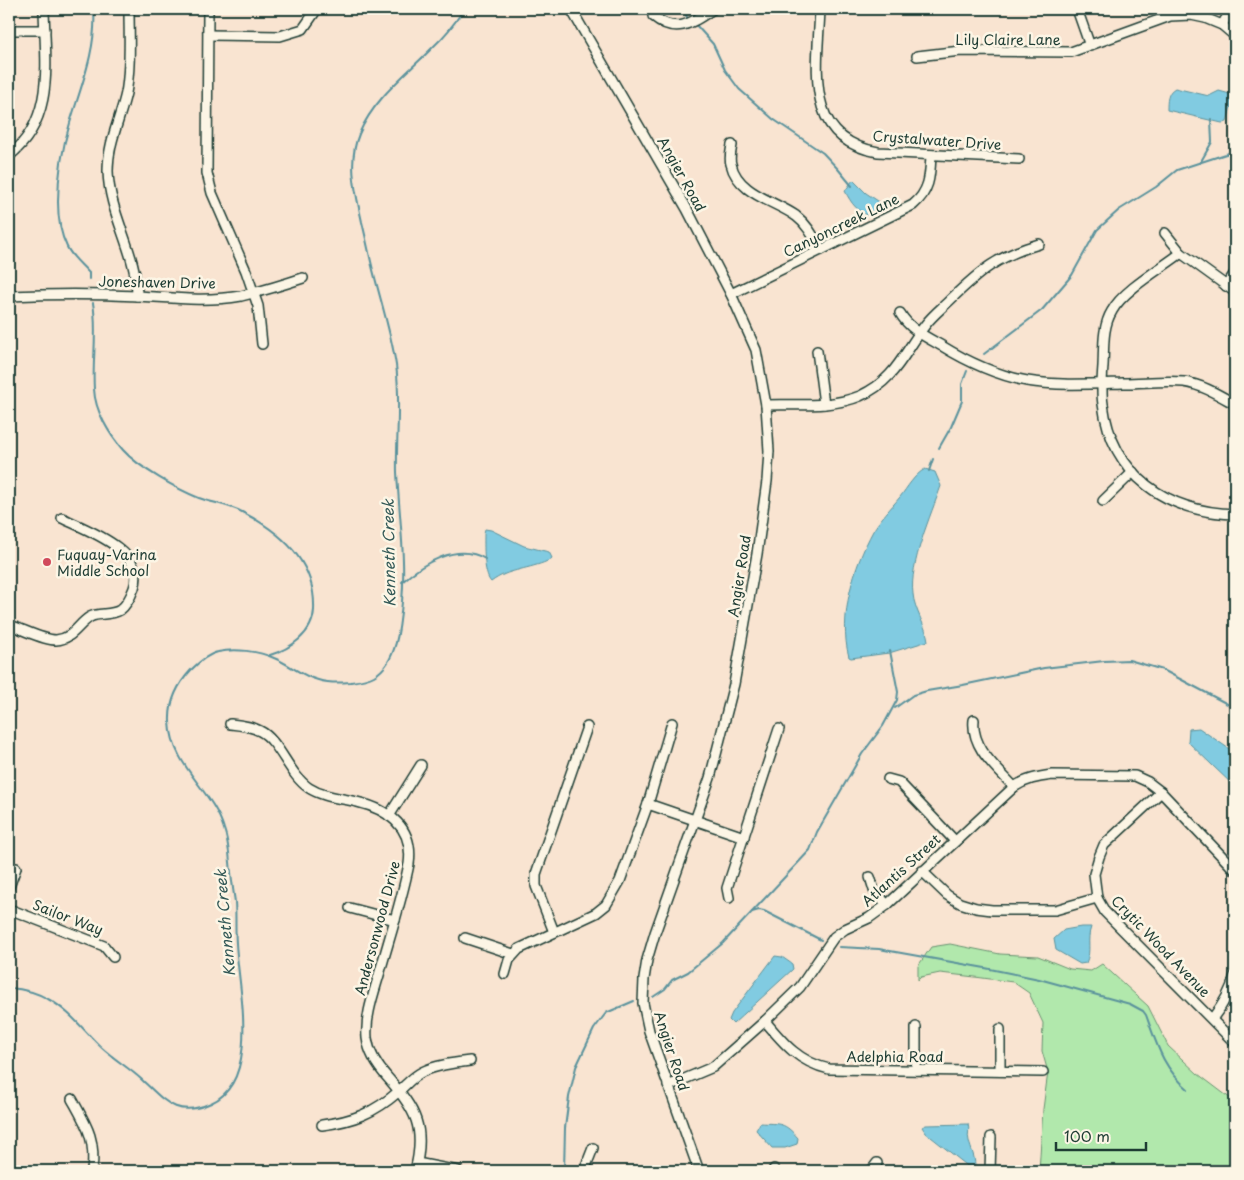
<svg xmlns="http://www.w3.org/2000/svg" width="1244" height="1180" font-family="'Playpen Sans',sans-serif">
<rect width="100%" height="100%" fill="#f9e4d1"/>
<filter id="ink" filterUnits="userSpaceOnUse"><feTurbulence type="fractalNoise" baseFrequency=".02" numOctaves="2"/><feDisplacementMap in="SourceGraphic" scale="10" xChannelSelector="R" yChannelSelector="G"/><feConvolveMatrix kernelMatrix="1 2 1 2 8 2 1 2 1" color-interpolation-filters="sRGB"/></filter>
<g filter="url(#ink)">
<path fill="#b1e8ac" stroke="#689270" d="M 950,944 L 1000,954 L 1038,956 L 1070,969 L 1091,971 L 1102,964 L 1148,1006 L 1168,1046 L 1198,1074 L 1235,1102 L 1235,1171 L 1039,1171 L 1043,1109 L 1048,1072 L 1042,1051 L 1043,1023 L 1029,993 L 1013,982 L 975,977 L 940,973 L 921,977 L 918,980 L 918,966 L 931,947 Z"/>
<g fill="#81cbe1" stroke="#5a929c">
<path d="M 1175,88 L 1209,96 L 1219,91 L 1230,94 L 1231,106 L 1227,122 L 1222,123 L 1167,110 C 1167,102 1167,92 1175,88 Z"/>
<path d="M 853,180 L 866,193 L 881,203 L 871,216 C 858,213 851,203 845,191 Z"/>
<path d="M 925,469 L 935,472 L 941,486 C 931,515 909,564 913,594 C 914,609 927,628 928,641 L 889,653 L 851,658 L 849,657 C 838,617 854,566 873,531 C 880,519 891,508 900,497 C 907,488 914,475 925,469 Z"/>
<path d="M 485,529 L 491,530 L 524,546 L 549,552 L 552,558 C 545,565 517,569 505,574 C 500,576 495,579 491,582 C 483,574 484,544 484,533 Z"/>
<path d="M 1199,728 L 1235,753 L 1235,787 L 1188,742 L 1189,729 Z"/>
<path d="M 1081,927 L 1091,927 C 1086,941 1092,950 1086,963 L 1080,964 L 1056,950 L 1054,939 L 1064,930 Z"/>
<path d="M 775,956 L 782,957 L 792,964 L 793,969 L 733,1024 L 729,1020 L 732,1013 Z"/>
<path d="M 760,1123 C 781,1124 784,1122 798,1138 L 797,1144 L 785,1148 L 772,1148 L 756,1130 Z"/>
<path d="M 968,1124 C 970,1129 967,1135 969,1141 C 971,1150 975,1156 975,1166 L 970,1168 L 926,1133 L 922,1127 L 926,1125 Z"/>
</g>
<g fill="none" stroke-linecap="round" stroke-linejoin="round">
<g stroke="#5a929c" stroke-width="2">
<path d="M 683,9 L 687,17"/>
<path d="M 696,25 L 713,44 L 725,70 L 739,89 L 773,119 L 823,153 L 838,169 L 852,186"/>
<path d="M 1200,163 L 1212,142 L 1211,119"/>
<path d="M 89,279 L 89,273 C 82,265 71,256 67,247 C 60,233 58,218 58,202 C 58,176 62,149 70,123 C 81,86 97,49 94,9"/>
<path d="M 93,303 C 98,331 92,361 94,389 C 95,411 109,434 123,450 C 139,468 177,489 199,498 C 213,503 229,505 242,512 C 281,532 316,563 314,610 C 313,634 290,649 270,655"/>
<path d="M 984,354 L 1042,310 L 1072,275 L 1097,230 L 1119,210 L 1156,187 L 1177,170 L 1235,151"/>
<path d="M 939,448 L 951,427 L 962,401 L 962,384 L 967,371"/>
<path d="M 929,471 L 933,459"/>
<path d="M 402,582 C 422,564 457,542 485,559"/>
<path d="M 895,708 L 913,695 L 927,691 L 963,685 L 1044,668 L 1104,661 L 1129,660 L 1163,670 L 1235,708"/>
<path d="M 752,912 L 759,910 L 764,911 L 821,940"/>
<path d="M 839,947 L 879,949 L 985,968 L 1039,979 L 1130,1004 L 1143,1011 L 1146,1015 C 1157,1045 1163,1068 1188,1089"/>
<path d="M 9,988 C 22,989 36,992 48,999 C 69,1010 85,1032 102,1048 C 114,1059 129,1068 141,1079 C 164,1100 176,1119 211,1103 C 262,1080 238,986 236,943 C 235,930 236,916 235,902 C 233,889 231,875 230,862 C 229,851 228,840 224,829 C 212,789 172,767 170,722 C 169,702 178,684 191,670 C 198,663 208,654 218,652 C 235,648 258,651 274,658 C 289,664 302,676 318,680 C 328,683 340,683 350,682 C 358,681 367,680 374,676 C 397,663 400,626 402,602 C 406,559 399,515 397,472 C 396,436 401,401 396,365 C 391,333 381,302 373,270 C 369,254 366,238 362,222 C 356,193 347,163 359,134 C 374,98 407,74 433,47 C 445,36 455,23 464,9"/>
<path d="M 653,997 L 665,989 L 672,980 L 688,972 L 723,943 L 810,850 L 817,832 L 862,754 L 883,726 L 897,700 L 898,692 L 890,651"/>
<path d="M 564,1171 L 565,1128 L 569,1097 L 576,1067 L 594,1029 L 606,1013 L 634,1001"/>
</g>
<defs>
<g id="minor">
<path d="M 129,9 C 129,36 131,66 126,93 C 120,120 108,142 108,171 C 109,215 137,252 137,296"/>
<path d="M 208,9 L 207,173 L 212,193 L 246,271 L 258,306 L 262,344"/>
<path d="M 571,9 L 687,209 L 731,294 L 756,350 L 766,405 L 769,451 L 767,481 L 757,554 L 734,684 L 710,778 L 655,933 L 647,960 L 644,979 L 643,1003 L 649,1031 L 699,1171"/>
<path d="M 820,9 C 818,66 802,139 878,152 L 1019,159"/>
<path d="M 1077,9 L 1090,46"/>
<path d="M 653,16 C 676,35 692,23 713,9"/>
<path d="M 1222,25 L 1232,9"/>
<path d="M 9,30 L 45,30"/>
<path d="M 209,35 L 280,36 L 303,29 L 317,9"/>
<path d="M 917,56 L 961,51 L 1071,52 L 1170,16 L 1191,15 L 1205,18 L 1222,25 L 1235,36"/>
<path d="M 732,145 C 731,151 729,158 731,164 C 738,194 775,201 796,216 C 808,225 814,238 821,250"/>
<path d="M 9,156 C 56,119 45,61 44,9"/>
<path d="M 1165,233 L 1181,253 L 1235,292"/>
<path d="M 1181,253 C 1162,268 1123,290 1112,311 C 1102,327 1104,348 1103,366 C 1102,379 1101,392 1103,404 C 1112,476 1167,512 1235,514"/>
<path d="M 1226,286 L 1235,273"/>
<path d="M 731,294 L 913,205 C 930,191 930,175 931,155"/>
<path d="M 9,296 C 52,294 95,294 138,296 C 172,298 207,302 241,296 C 262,291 282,285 303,278"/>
<path d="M 900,313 C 909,329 926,337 942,346 C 968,362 996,375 1027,381 C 1056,386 1092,384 1123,383 C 1143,383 1163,380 1184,382 C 1203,385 1219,395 1235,404"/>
<path d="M 817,351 L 824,404"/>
<path d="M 766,405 C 797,404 831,408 860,396 C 896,380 904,352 926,324 C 933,315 942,308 950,300 C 981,270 998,256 1039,244"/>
<path d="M 1103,501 L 1133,472"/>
<path d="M 9,625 C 23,629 42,640 56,640 C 73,639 78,624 90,617 C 99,612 111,616 120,610 C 127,605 131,596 134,588 C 147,551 87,530 62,518"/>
<path d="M 974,720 C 971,748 997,768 1014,787"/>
<path d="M 230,724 C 240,725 251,726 260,731 C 279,740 289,775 309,788 C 323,797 341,798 357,802 C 390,810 414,828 409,864 C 402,899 391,933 381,968 C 375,990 365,1015 367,1038 C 369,1054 378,1067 388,1078 C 416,1110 426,1128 415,1171"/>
<path d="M 888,779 L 899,782 L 955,841"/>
<path d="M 1161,792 L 1104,845 L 1099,857 L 1094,874 L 1097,898 L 1105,912 L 1235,1043"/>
<path d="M 648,804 L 744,837"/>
<path d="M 389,816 L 421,765"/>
<path d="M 922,871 L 947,895 L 960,903 L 976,908 L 992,910 L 1055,910 L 1097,898"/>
<path d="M 870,877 L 874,890 L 887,905"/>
<path d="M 9,887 L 16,868"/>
<path d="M 729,898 L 727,888 L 779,729"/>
<path d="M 350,908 L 395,920"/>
<path d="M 9,909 L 104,946 L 113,957"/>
<path d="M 554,932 L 536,886 L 536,874 L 587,727"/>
<path d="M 465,938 L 513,954"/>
<path d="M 505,974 L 509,960 L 519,949 L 596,913 L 606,905 L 620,881 L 648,804 L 672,723"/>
<path d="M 1212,1019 C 1223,1005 1231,992 1235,975"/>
<path d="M 765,1021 C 784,1044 799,1062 829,1069 L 1043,1072"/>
<path d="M 1000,1029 L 1000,1071"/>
<path d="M 916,1070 L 916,1027"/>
<path d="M 668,1086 L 713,1067 L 765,1021 L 800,987 L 834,937 L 845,929 L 869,918 L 887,905 L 1014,787 C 1026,779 1038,777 1052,775 L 1135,776 L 1148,782 L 1161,792 L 1235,870"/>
<path d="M 72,1099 C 87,1126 96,1139 92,1171"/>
<path d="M 322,1125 C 353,1121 374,1113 398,1092 C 406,1085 412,1077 422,1072 C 436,1065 454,1063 470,1061"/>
<path d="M 417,1163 L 458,1171"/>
<path d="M 584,1171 L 593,1148"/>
<path d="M 773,1171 L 774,1169"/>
<path d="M 871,1171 L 877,1163"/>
<path d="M 990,1171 L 991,1137"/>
</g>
</defs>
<use href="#minor" stroke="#1f3d34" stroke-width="12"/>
<use href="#minor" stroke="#fcf5e5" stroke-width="9"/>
</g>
</g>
<circle fill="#d1495b" stroke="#fcf5e5" stroke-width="2" cx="47" cy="562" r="5"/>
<g text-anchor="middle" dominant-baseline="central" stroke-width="5" stroke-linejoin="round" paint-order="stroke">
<g font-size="14" fill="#1f3d34" stroke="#fcf5e5">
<text x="1008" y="39">Lily Claire Lane</text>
<text transform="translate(937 140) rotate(4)">Crystalwater Drive</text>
<text transform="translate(682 174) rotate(61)">Angier Road</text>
<text transform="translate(841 225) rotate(-26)">Canyoncreek Lane</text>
<text transform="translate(157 282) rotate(1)">Joneshaven Drive</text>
<text transform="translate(739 576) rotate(-81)">Angier Road</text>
<text transform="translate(901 870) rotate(-42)">Atlantis Street</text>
<text transform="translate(68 917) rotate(21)">Sailor Way</text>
<text transform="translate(377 928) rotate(-75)">Andersonwood Drive</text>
<text transform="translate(1161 946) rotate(46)">Crytic Wood Avenue</text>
<text transform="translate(672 1051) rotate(72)">Angier Road</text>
<text x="895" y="1056">Adelphia Road</text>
</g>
<g font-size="14" fill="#1f3d34" stroke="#fcf5e5" text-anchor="start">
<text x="57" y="554">Fuquay-Varina<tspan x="57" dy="16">Middle School</tspan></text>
</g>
<g font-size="15" font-style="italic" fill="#335957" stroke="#fcf5e5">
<text transform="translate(388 553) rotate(-91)">Kenneth Creek</text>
<text transform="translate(224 923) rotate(-95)">Kenneth Creek</text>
</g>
</g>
<rect width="1244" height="1180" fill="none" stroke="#fcf5e5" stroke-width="30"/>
<rect x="15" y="15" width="1214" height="1150" fill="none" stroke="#1f3d34" stroke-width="2" filter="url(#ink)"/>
<path d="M1056 1142v8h90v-8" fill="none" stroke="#1f3d34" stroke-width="2.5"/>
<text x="1064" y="1142" font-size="15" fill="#1f3d34" stroke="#fcf5e5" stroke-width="4" paint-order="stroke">100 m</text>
</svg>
